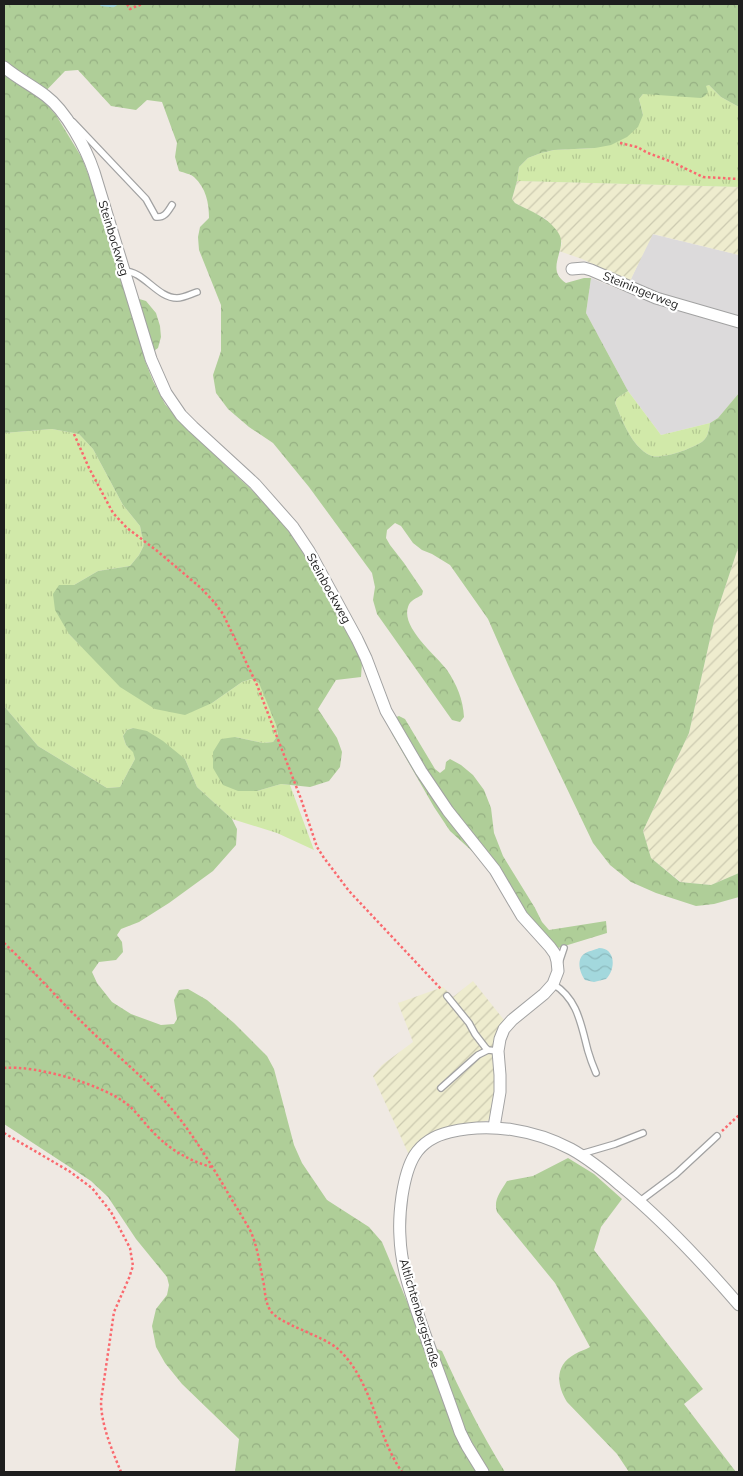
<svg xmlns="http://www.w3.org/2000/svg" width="743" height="1476" font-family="Mulish,sans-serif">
<defs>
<pattern id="farmland-furrows" width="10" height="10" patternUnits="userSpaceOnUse" patternTransform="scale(1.25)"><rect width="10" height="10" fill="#eeecce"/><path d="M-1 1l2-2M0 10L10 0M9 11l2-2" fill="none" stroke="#cccab0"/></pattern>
<pattern id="grass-tufts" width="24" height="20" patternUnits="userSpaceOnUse" patternTransform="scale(1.25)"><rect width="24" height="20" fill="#d1e9a9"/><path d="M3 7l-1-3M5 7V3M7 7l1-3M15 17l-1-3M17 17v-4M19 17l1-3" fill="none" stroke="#b3c791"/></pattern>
<pattern id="forest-crowns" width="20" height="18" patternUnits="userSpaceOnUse" patternTransform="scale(1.25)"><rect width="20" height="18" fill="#afce98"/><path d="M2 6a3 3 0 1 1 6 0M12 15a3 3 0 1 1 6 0" fill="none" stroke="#96b083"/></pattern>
<pattern id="water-waves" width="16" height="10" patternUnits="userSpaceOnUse" patternTransform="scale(1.25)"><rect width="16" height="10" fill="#a3d8dd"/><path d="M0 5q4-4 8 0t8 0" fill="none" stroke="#8cb9bd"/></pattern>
</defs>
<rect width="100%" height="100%" fill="#efe9e3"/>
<path fill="#dcdadb" d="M 652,234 L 739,255 L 739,393 L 718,418 L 710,423 L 661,435 L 628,391 L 586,313 L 591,278 L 625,292 Z"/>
<g fill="url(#farmland-furrows)">
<path d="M 517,181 L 739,187 L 739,255 L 653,234 L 630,281 L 582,259 L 559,251 L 562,243 L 546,219 L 515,203 L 512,199 Z"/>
<path d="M 739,545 L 739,873 L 711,885 L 681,882 L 651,858 L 643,831 L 689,733 L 714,621 Z"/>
<path d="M 473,981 L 504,1020 L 490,1120 L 443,1129 L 409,1155 L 373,1076 L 382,1065 L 413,1042 L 398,1003 L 443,987 L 453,997 Z"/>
</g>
<g fill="url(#grass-tufts)">
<path d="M 709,85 L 721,97 L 739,107 L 739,187 L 517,181 L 519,167 L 528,158 L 541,153 L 554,150 L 595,148 L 643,115 L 639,99 L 643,94 L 665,94 Z"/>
<path d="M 628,391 L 661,435 L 710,423 C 709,430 708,437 703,441 C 694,448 664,459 652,456 C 649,455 644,452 642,450 C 628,438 622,419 615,403 L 617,398 Z"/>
<path d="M 52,429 L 79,434 L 93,449 L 123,505 L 140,526 L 144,545 L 139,555 L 130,566 L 98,571 L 74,585 L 60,585 L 69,634 L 83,648 L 212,703 L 242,682 L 251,679 L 260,683 L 276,725 L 278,735 L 273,742 L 263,743 L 235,737 L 257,791 L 281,784 L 290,785 L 314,850 L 277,833 L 232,819 L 197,787 L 185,759 L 133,728 L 127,730 L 123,736 L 126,745 L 134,752 L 135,759 L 120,787 L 107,788 L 38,746 L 4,706 L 4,433 Z"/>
</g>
<g fill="url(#forest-crowns)">
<path d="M 4,4 L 739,4 L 739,107 L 721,97 L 709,85 L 706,86 L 708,92 L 705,96 L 701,98 L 643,94 L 639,99 L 643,115 L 638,127 L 627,137 L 611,145 L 595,148 L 554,150 L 541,153 L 528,158 L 519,167 L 517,181 L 512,199 L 515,203 C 530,211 550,218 559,234 C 568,249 544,269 566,283 L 584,278 L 591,278 L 586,313 L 628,391 L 617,398 L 615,403 C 622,419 628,438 642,450 C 644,452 649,455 652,456 C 664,459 694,448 703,441 C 708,437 709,430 710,423 L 718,418 L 739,393 L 739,545 L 714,621 L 689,733 L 643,831 L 651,858 L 680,882 L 711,885 L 739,873 L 739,897 L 714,904 L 696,906 L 656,893 L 631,882 L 610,865 L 593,843 L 513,676 L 488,619 L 450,565 L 432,554 L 422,550 L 413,543 L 401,526 L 395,523 L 387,530 L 386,538 L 390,545 L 404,563 L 423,591 L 422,595 C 417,598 410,600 408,607 C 401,628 436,655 447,670 C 457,685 463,699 464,717 L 460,722 L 452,720 L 377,614 L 373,600 L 375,587 L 372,573 L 309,487 L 273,443 L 249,427 L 228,409 L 216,393 L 213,375 L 221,351 L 221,305 L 199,250 L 198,237 L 200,227 L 209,218 C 209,203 206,188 194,177 C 191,174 184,173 179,171 L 175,157 L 177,143 L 162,102 L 147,100 L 136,110 L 111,106 L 78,70 L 65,71 L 40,97 L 56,115 L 82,158 L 95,192 L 126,295 L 146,301 L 156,313 L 160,326 L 161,337 L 158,348 L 144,358 L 153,381 L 165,404 L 184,426 L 273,510 L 298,543 L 348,631 L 362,663 L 361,677 L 336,680 L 318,709 L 337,738 L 342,752 L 340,767 L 329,781 L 310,787 L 281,784 L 257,791 L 238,791 L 223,785 L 213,768 L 213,752 L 221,739 L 235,737 L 263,743 L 273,742 L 278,735 L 276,725 L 259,683 L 251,679 L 242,682 L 212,703 L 185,715 L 155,709 L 120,687 L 69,634 L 55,610 L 53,594 L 59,585 L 74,585 L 98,571 L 130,566 L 139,555 L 144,545 L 140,526 L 123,505 L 93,449 L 79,434 L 52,429 L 4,433 Z"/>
<path d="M 4,706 L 38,746 L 107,788 L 120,787 L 135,759 L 133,752 L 126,745 L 123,736 L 127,730 L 133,728 L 147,731 L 163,741 L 185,759 L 197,787 L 232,819 L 237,829 L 236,845 L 213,871 L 169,903 L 139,922 L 121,929 L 117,935 L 122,942 L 123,952 L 116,960 L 99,962 L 92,972 L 97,983 L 112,1002 L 131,1014 L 161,1025 L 174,1024 L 177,1019 L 174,1000 L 179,990 L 188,989 L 207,1000 L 234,1023 L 267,1056 L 274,1069 L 294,1145 L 302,1163 L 327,1200 L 369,1227 L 382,1242 L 427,1349 L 437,1349 L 442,1351 C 461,1393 481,1433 505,1472 L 235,1472 L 239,1439 L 182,1384 L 165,1363 L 156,1347 L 152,1326 L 156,1309 L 167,1295 L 169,1285 L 167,1277 L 136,1239 L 108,1197 L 91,1181 L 4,1124 Z"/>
<path d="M 399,716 L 405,719 L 435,769 L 440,773 L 445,769 L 446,762 L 450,759 L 461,765 L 473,775 L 484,790 L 491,808 L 494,833 L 503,856 L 535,908 L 542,922 L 549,930 L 606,921 L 607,933 L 558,948 L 551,944 L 526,915 L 488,862 L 473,852 L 450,831 L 434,807 L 392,734 L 390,725 L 394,718 Z"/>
<path d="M 568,1158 L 594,1174 L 622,1199 L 601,1227 L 594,1250 L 703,1389 L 684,1404 L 736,1472 L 629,1472 L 617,1454 L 567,1402 C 556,1384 555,1365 575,1354 C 580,1351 585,1350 590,1347 L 555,1283 L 497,1212 C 493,1200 501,1191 507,1181 L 533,1176 Z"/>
</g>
<path fill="url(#water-waves)" d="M 599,948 C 616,948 616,970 606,979 L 594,982 L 585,980 C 580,973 576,960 584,954 C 588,951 595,950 599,948 Z"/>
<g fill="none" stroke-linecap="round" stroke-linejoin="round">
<path stroke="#a3d8dd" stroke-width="4.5" d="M 102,4 L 113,5 L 115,4"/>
<defs>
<g id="lane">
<path d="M 73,122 L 146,199 L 156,217 C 165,218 168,211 172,205"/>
<path d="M 124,271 C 144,271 157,298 177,298 C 184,298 191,294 197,292"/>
<path d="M 559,963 L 564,948"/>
<path d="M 553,984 C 578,999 581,1025 588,1051 C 590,1058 593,1066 596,1073"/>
<path d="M 447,996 L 469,1023 L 475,1034 L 485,1047 L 488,1050 L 498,1051"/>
<path d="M 441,1088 L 478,1055 L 488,1050"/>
<path d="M 581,1154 L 615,1144 L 643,1133"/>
<path d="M 640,1201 L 676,1174 L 717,1136"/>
</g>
<g id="street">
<path d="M 4,67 C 17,78 33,86 46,96 C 66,111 86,148 94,172 L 151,359 L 166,393 L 181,415 L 193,427 L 255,484 L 293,527 L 309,551 L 357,639 L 366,658 L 386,711 L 421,771 L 448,811 L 495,870 L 522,916 L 550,947 L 555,954 L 557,961 L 558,971 L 553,984 L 544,994 L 512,1020 L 504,1029 L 500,1039 L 498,1051 L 500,1075 L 500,1092 L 494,1127"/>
<path d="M 572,269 L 584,268 L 591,270 L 656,298 L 739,322"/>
<path d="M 483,1472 L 467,1446 L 460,1432 C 448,1397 435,1363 423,1329 C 413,1299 401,1269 400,1237 C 399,1223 400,1210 402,1196 C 407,1164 415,1140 450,1132 C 490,1122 535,1130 571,1149 C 589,1159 605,1172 620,1185 C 664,1221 702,1262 739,1305"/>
</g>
</defs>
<use href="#lane" stroke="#a2a2a2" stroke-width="8"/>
<use href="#street" stroke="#a2a2a2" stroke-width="13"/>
<g stroke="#fa696e" stroke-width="2.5" stroke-dasharray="2.5 2.5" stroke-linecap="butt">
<path d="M 127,4 L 130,9 L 142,4"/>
<path d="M 620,143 L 637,147 L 648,153 L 672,162 L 703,177 L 739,179"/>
<path d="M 74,434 L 89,468 L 113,513 L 127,528 L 156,550 L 201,588 L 215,603 L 223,614 L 257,685 L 301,799 L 317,847 L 324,858 L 349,891 L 441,989"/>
<path d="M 4,943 C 32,969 58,999 86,1026 C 110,1050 137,1071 160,1096 C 186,1123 206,1156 225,1188 C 233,1202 242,1216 250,1230 C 258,1247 260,1267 264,1285 C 265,1294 266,1303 270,1310 C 278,1324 322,1335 338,1349 C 373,1381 376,1435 402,1472"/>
<path d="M 4,1068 C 36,1065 101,1084 127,1104 C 137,1112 144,1123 153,1132 C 170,1150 188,1160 211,1167"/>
<path d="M 722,1131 L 739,1115"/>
<path d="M 4,1133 L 69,1171 L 92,1188 L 111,1212 L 130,1248 L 133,1266 L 129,1278 L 114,1312 L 101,1401 C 101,1425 112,1450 121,1472"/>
</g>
<use href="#lane" stroke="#fff" stroke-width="5.5"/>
<use href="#street" stroke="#fff" stroke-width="11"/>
</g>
<g text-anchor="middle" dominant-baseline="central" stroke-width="4.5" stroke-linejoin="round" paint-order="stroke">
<g font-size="12" fill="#1e1e1e" stroke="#fff">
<text transform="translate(114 238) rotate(73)">Steinbockweg</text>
<text transform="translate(641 290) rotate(22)">Steiningerweg</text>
<text transform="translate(329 588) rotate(61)">Steinbockweg</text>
<text transform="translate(420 1313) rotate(73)">Altlichtenbergstraße</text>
</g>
</g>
<rect width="743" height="1476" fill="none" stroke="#1e1e1e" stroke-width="10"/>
</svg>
